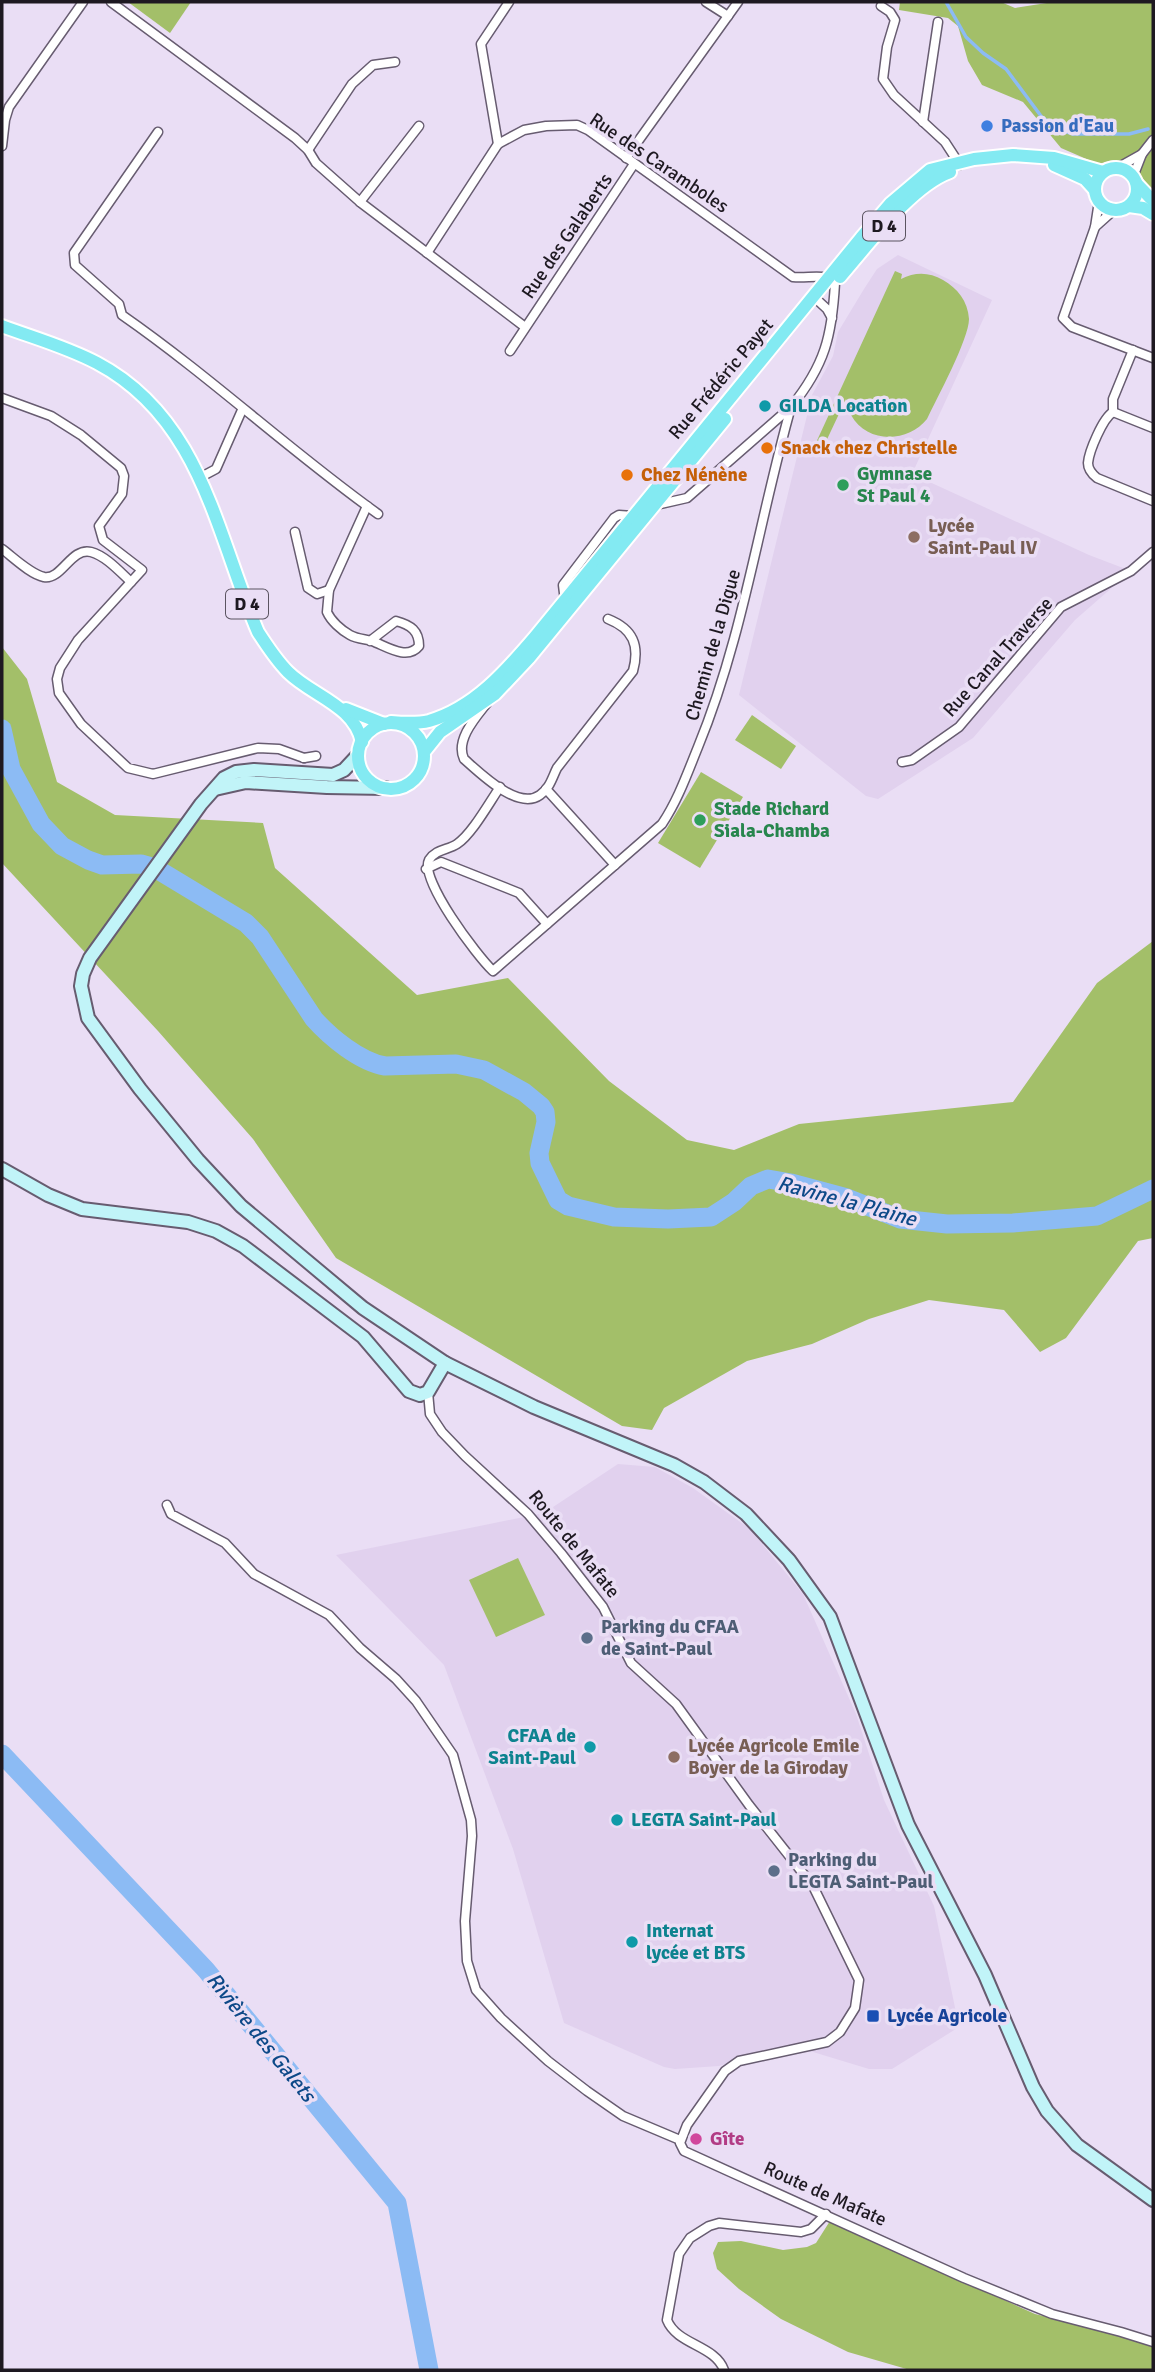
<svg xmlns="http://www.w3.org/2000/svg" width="1155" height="2372" font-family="Signika,sans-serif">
<rect width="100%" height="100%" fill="#eadef5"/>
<g fill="#e1d1ee">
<path d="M 898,255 L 992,300 L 912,474 L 1089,555 L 1131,571 L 1075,620 L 973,738 L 878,799 L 866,796 L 739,695 L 812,395 L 833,356 L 838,332 L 864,289 L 877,269 Z"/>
<path d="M 618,1464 L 655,1467 L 693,1488 L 750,1529 L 803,1594 L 856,1714 L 884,1800 L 934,1906 L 959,2027 L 892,2069 L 869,2069 L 790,2045 L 719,2066 L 675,2069 L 664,2067 L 564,2023 L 513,1849 L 444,1665 L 336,1555 L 544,1513 Z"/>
</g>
<g fill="#a3bf69">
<path d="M 128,2 L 191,2 L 170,33 Z"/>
<path d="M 900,2 L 1001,2 L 1015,8 L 1053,2 L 1153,2 L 1153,189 L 1114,160 L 1098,164 L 1061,148 L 1023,102 L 982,85 L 968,61 L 958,26 L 948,18 L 899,10 Z"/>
<path d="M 895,271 L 902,274 L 901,279 C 915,272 929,272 943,280 C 957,288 968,301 969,319 C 969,339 937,398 927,419 C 908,443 867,444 851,415 C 848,410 847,404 846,399 L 822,450 L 814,447 Z"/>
<path d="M 2,647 L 27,679 L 57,782 L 115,815 L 263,823 L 275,868 L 417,995 L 508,978 L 609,1081 L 687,1140 L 734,1150 L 799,1124 L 1013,1102 L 1097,983 L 1153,941 L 1153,1238 L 1138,1241 L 1066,1338 L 1040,1352 L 1004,1310 L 929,1300 L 869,1319 L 812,1344 L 747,1361 L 664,1408 L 652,1430 L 622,1426 L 336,1258 L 253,1139 L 158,1031 L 2,863 Z"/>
<path d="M 752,715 L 796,746 L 781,769 L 735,740 Z"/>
<path d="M 701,772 L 743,797 L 700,868 L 658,843 Z"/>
<path d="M 518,1558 L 545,1615 L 496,1637 L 469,1580 Z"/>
<path d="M 830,2221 L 1035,2314 L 1109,2332 L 1153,2347 L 1153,2370 L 910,2370 L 848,2352 L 781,2319 L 739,2289 L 717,2269 L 713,2253 L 718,2242 L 741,2241 L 783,2250 L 807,2247 L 816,2243 Z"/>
</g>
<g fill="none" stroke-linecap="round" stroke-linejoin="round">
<path stroke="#8cbbf4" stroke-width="3.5" d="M 946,2 L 966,37 L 983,53 L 1006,69 L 1041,116 L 1056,128 L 1073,134 L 1129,134 L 1148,129"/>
<g stroke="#8cbbf4" stroke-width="19">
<path d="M 2,729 L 11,769 L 41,824 L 62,846 L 88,860 L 102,865 L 141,864 L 155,868 L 246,923 L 260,937 L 314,1019 C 330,1037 360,1062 385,1066 L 456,1064 L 484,1070 L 524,1092 L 541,1106 L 545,1112 L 546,1122 L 539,1153 L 540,1163 L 558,1200 L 568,1206 L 614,1217 L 668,1219 L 711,1217 L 734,1202 L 751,1186 L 768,1179 L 791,1183 L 847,1198 L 900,1219 L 947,1224 L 1013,1223 L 1097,1216 L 1153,1189"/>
<path d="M 2,1754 L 206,1970 L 397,2203 L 429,2370"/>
</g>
<defs>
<g id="minor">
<path d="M 111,2 L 295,138 L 308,150 L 316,163 L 360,202 L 525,327"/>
<path d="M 706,2 L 728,16"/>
<path d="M 881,6 L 890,12 L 895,20 L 887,47 L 883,79 L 894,95 L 945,142 L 960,165"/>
<path d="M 923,122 L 938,22"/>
<path d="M 158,132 L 74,253 L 75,265 L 119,304 L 122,315 C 211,377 290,451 378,514"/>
<path d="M 498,144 L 481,44 L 509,2"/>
<path d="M 2,146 L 5,120 L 9,107 L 83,2"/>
<path d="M 308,150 L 352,84 L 373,65 L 395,62"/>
<path d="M 626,158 L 738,2"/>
<path d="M 1117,168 L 1142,154"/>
<path d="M 1133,177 L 1142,154 L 1153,140"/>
<path d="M 1099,201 L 1095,227 L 1063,318 L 1072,327 L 1153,358"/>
<path d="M 360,202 L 419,126"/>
<path d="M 1095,227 L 1114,210"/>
<path d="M 427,253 L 498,144 L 524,130 L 546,126 L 577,125 L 588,130 L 793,277 C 809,279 823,272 835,283 C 832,336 825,365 791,407 L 687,498 L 656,505"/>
<path d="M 814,297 L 827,309 L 832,318"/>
<path d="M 1133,350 L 1113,399 L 1113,412 C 1103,418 1089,451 1088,463 C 1088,470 1092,474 1097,478 L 1153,501"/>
<path d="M 510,351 L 634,164"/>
<path d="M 2,398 L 51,416 L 81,435 L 121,468 L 124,476 L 122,494 L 99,526 L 103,540 L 142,570 L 78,640 L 60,668 L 57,679 L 59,693 L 81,724 L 128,768 L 153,774 L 258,748 L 279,749 L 304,758"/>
<path d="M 1113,412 L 1153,428"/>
<path d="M 201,477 L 216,469 L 242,410"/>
<path d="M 367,506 L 329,590 L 327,612 C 331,621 341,630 350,635 C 357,639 365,639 372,641 C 386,646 407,661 419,646 C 419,631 411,625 396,621 L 370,641"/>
<path d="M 295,532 L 308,588 L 317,594 L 329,590"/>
<path d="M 2,549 C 13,557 30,574 44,577 C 62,580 71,547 91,552 C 106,556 120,572 131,582"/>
<path d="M 565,601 L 563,585 L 614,518 L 619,515 L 633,516"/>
<path d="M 487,703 C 476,717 455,740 464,759 C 480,773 518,811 540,795 C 550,788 552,778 557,768 L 633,671 C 640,645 633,629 608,619"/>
<path d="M 304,758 L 316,756"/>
<path d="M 902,762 L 912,760 L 959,727 L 1061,607 L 1131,571 L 1153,552"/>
<path d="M 500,787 C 489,803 472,834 457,844 C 448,850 436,849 429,860 C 419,879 477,956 493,971 L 662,824 C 678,800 687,774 698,747 C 743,638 759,520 791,407"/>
<path d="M 546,789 L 615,865"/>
<path d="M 426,869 L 441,862 L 519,893 L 547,924"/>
<path d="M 428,1392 L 430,1414 L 442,1432 L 465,1456 L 528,1514 L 561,1553 L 603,1607 L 631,1663 L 676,1704 L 749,1805 L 813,1886 L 859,1980 L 855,2008 L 840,2032 L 827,2042 L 739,2061 L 725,2071 L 687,2125 L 680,2143 L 684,2151 L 964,2278 L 1052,2314 L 1121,2332 L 1153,2342"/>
<path d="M 167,1505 L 171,1514 L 225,1543 L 254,1574 L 329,1615 L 360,1648 L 396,1679 L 416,1701 L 453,1755 L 471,1820 L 472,1836 L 465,1921 L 467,1961 L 476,1990 L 501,2018 L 548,2061 L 587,2091 L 623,2116 L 680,2140"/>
<path d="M 724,2370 C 715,2345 677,2345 667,2320 L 679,2254 L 690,2238 L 709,2226 L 719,2223 L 801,2232 L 811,2229 L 826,2214"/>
</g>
<g id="secondary">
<path d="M 358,755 L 344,770 L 333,775 L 254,770 L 236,772 L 224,778 L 201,804 L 90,958 L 83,974 L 81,986 L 88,1018 L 140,1089 L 198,1160 L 241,1206 L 363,1308 L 445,1363 L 534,1407 L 674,1465 L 704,1482 L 746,1514 L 789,1560 L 830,1617 L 908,1825 L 985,1975 L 1033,2087 L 1047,2111 L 1077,2145 L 1153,2200"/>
<path d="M 215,789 L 246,782 L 327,787 L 386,788"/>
<path d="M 2,1169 L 48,1195 L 82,1209 L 188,1222 L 216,1231 L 243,1246 L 363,1337 L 409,1391 L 420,1395 L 428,1392 L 445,1363"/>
</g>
<g id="primary">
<path d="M 1054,165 L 1085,179 L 1095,190"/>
<circle cx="1116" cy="189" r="21"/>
<path d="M 1137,184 L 1153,201"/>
<path d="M 1129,206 L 1143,208 L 1153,214"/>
<path d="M 840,277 C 868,245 911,186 950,172"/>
<path d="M 2,326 C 34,338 67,347 97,363 C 201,418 216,533 258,632 C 267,646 276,660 288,672 C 312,696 354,705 362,742"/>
<path d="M 346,709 L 384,724"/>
<path d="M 391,722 C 403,723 417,724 429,721 C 474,708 506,671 535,637 L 861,238 L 891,203 L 930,170 L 974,159 L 1013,155 L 1054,158 L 1103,172"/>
<circle cx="391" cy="756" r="33"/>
<path d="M 424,752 L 440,732 L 495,694 L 529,658 L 725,419"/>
</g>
</defs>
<use href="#minor" stroke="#675c70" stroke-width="11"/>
<use href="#secondary" stroke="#675c70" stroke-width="16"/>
<use href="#primary" stroke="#fff" stroke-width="16"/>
<use href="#minor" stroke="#fff" stroke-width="8"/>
<use href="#secondary" stroke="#c1f4f8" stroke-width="12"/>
<use href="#primary" stroke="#83eaf2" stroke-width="12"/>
</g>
<circle fill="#3f7fe0" stroke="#eadef5" stroke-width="2.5" cx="987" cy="126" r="7"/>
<g fill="#0f9aa8" stroke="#eadef5" stroke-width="2.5">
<circle cx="765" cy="406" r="7"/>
<circle cx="590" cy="1747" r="7"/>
<circle cx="617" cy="1820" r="7"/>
<circle cx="632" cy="1942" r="7"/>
</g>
<g fill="#e8710a" stroke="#eadef5" stroke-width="2.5">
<circle cx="767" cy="448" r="7"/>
<circle cx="627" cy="475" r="7"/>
</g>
<g fill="#2e9e5b" stroke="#eadef5" stroke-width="2.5">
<circle cx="843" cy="485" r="7"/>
<circle cx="700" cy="820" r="7"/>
</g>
<g fill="#8d6e63" stroke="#eadef5" stroke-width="2.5">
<circle cx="914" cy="537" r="7"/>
<circle cx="674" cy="1757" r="7"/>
</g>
<g fill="#5c6f8a" stroke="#eadef5" stroke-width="2.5">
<circle cx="587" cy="1638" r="7"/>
<circle cx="774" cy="1871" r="7"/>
</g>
<rect fill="#1a4fb4" stroke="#eadef5" stroke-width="2.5" x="866" y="2009" width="14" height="14" rx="3.5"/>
<circle fill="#d1479c" stroke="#eadef5" stroke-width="2.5" cx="696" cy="2139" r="7"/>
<g text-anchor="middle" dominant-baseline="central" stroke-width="7" stroke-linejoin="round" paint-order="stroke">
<g fill="#eadef5" stroke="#5b5461" stroke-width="2">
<rect x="863" y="211.5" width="42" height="29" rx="5"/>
<rect x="226" y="589.5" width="42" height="29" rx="5"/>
</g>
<g font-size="18" font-weight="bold" fill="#1e1921">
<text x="884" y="226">D 4</text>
<text x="247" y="604">D 4</text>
</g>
<g font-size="19" font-weight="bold" fill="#366cbe" stroke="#eadef5" text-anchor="start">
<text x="1001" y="126">Passion d'Eau</text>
</g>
<g font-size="19" fill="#1e1921" stroke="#eadef5">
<text transform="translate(659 163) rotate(34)">Rue des Caramboles</text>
<text transform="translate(567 236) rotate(-56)">Rue des Galaberts</text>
<text transform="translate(721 379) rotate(-50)">Rue Frédéric Payet</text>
<text transform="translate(713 645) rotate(-74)">Chemin de la Digue</text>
<text transform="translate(998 657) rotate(-48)">Rue Canal Traverse</text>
<text transform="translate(574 1544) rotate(51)">Route de Mafate</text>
<text transform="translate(825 2194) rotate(24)">Route de Mafate</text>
</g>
<g font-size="19" font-weight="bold" fill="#0d838f" stroke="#eadef5" text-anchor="start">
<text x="779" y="406">GILDA Location</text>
<text x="576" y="1736" text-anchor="end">CFAA de<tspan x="576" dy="22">Saint-Paul</tspan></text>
<text x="631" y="1820">LEGTA Saint-Paul</text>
<text x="646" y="1931">Internat<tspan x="646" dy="22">lycée et BTS</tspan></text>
</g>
<g font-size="19" font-weight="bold" fill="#c56008" stroke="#eadef5" text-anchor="start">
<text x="781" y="448">Snack chez Christelle</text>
<text x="641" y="475">Chez Nénène</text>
</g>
<g font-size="19" font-weight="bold" fill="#27864d" stroke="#eadef5" text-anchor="start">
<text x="857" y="474">Gymnase<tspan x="857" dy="22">St Paul 4</tspan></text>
<text x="714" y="809">Stade Richard<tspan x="714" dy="22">Siala-Chamba</tspan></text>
</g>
<g font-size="19" font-weight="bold" fill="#785e54" stroke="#eadef5" text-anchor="start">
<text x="928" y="526">Lycée<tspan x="928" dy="22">Saint-Paul IV</tspan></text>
<text x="688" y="1746">Lycée Agricole Emile<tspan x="688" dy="22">Boyer de la Giroday</tspan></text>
</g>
<g font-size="19" font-weight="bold" fill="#4e5e75" stroke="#eadef5" text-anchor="start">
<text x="601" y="1627">Parking du CFAA<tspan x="601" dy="22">de Saint-Paul</tspan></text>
<text x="788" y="1860">Parking du<tspan x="788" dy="22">LEGTA Saint-Paul</tspan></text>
</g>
<g font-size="19" font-weight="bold" fill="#164399" stroke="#eadef5" text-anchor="start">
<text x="887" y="2016">Lycée Agricole</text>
</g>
<g font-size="19" font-weight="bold" fill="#b23c85" stroke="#eadef5" text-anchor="start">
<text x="710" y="2139">Gîte</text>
</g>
<g font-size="21" font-style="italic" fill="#0d4988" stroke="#eadef5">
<text transform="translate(847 1201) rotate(15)">Ravine la Plaine</text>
<text transform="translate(261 2037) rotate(51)">Rivière des Galets</text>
</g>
</g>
<rect width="1155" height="2372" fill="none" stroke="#1e1921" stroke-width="7"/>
</svg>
